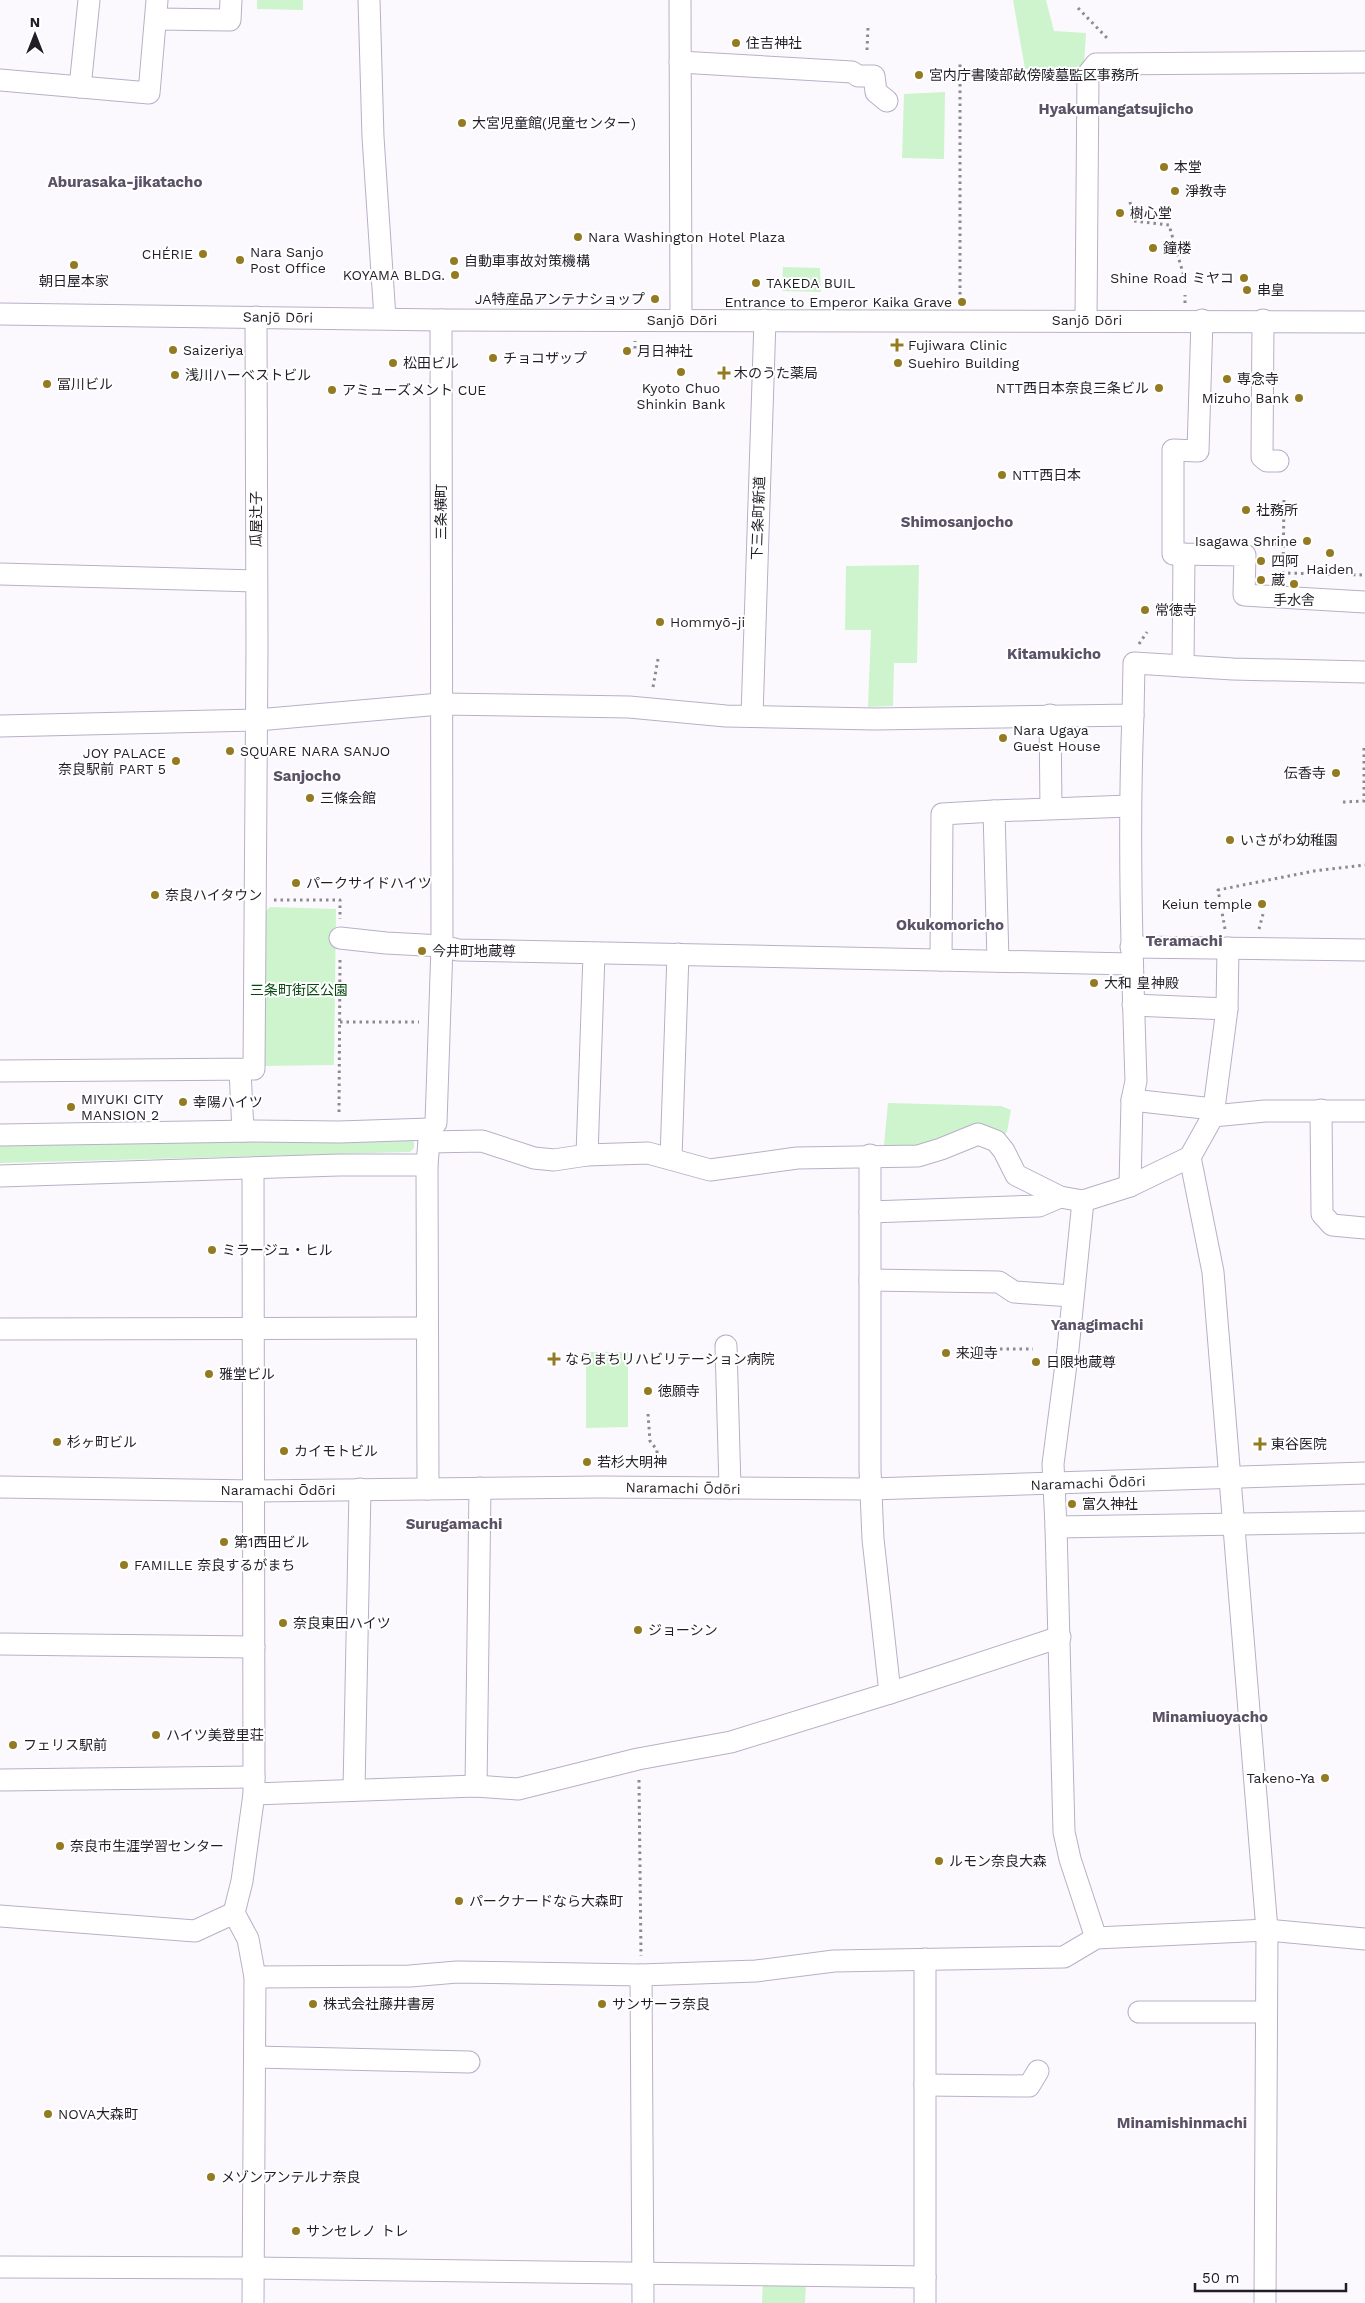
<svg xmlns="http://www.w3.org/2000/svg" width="1365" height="2303" font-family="'Work Sans','Noto Sans JP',sans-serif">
<rect width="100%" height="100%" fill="#fbf9fe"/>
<g fill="#cdf4cc">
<path d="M 257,0 L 303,0 L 303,10 L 257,9 Z"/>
<path d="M 1013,0 L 1046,0 L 1054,31 L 1086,33 L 1084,67 L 1025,69 Z"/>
<path d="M 945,92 L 944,159 L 902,158 L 904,94 Z"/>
<path d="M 783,267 L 820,268 L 821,292 L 782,291 Z"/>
<path d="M 919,565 L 917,663 L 894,663 L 893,706 L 868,707 L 871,630 L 845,630 L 846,566 Z"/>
<path d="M 270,907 L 336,909 L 334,1065 L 263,1066 L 262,915 Z"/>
<path d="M 888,1103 L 1001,1106 L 1011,1110 L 1007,1132 L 996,1141 L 883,1155 Z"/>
<path d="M 414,1134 L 414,1148 L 410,1152 L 0,1163 L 0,1143 Z"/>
<path d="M 586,1352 L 628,1352 L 628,1427 L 586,1428 Z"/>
<path d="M 763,2283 L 806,2284 L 805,2303 L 762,2303 Z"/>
</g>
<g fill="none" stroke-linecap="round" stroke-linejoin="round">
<defs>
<g id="minor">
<path d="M 369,0 L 373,137 L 385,318"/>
<path d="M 680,0 L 681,320"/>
<path d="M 156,19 L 230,20 L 231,0"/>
<path d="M 680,62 L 852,72 L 858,76 L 874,76 L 876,92 L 887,101"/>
<path d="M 0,80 L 149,93 L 157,0"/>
<path d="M 80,87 L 89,0"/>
<path d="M 0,314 L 441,320 L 1365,322"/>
<path d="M 1086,319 L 1088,74 L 1096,64 L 1365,62"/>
<path d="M 1202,320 L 1198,451 L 1173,450 L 1173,554 L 1245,555 L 1244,595 L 1365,602"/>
<path d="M 1263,320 L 1262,457 L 1267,461 L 1278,461"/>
<path d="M 0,574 L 256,581"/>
<path d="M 1183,666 L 1184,554"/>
<path d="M 1050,715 L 1051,808"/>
<path d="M 752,716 L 765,320"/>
<path d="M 0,726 L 257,720 L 440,704 L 629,707 L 726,716 L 875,719 L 1133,715 L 1134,663 L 1233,669 L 1365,672"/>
<path d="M 340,938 L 386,943 L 442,946 L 458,950 L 1131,964"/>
<path d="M 1131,947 L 1365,950"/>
<path d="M 941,960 L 942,814 L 994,811"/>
<path d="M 998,961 L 994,811 L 1129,806"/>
<path d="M 1133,1005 L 1227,1009"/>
<path d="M 0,1071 L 254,1069 L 257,648 L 256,317"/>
<path d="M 240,1071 L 243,1131"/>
<path d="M 1132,1100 L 1213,1109"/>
<path d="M 1321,1110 L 1322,1214 L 1332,1225 L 1365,1228"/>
<path d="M 1213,1116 L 1227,1009 L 1228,948"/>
<path d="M 0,1135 L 253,1131 L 339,1132 L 430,1129"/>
<path d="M 429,1142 L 482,1141 L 534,1158 L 554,1160 L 587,1155 L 648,1153 L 710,1170 L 797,1158 L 918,1156 L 941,1149 L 978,1134 L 996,1141 L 1004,1151 L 1016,1175 L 1060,1197 L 1083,1201 L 1130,1186 L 1190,1157 L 1213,1116 L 1265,1111 L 1365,1111"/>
<path d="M 587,1155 L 594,954"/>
<path d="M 1190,1157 L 1213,1272 L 1267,1930 L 1265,2303"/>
<path d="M 671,1158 L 678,954"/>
<path d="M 253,1168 L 254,1794 L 242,1881 L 234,1913 L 248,1939 L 255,1977 L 253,2303"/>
<path d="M 0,1176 L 339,1165 L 427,1165"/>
<path d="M 1130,1186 L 1132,1100 L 1136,1081 C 1132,959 1128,837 1133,715"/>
<path d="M 1083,1201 L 1068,1349 L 1053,1464 L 1056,1527 L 1064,1832 L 1070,1859 L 1096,1938"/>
<path d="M 870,1212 L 1039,1206 L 1060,1197"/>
<path d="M 870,1280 L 999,1282 L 1014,1292 L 1072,1296"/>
<path d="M 0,1329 L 427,1328"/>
<path d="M 726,1346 L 730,1488"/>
<path d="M 0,1487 L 254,1491 L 600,1487 L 871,1489 L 1365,1473"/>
<path d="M 428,1489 L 427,1165 L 430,1129 L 436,1123 L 442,946 L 441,320"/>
<path d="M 1056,1527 L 1365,1522"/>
<path d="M 0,1644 L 254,1647"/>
<path d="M 890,1693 L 1060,1637"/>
<path d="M 0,1780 L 254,1777"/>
<path d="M 476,1786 L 480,1488"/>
<path d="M 354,1790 L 360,1489"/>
<path d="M 254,1794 L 476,1786 L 518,1789 L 638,1759 L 731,1742 L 890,1693 L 873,1539 L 870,1469 L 870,1155"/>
<path d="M 0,1916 L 195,1931 L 234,1913"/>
<path d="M 255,1977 L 410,1976 L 457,1972 L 641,1975"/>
<path d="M 1139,2012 L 1266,2012"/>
<path d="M 255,2057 L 469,2062"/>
<path d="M 925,2085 L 1029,2086 L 1038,2071"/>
<path d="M 0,2267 L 253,2268 L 925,2277"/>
<path d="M 643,2303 L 641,1975 L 756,1971 L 834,1961 L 1064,1957 L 1096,1938 L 1267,1930 L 1365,1939"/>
<path d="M 925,2303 L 925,1959"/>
</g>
</defs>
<use href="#minor" stroke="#b9afc8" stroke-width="23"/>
<g stroke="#8c8990" stroke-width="3" stroke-dasharray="2.5 4" stroke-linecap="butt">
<path d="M 1078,8 L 1107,38 L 1107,41"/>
<path d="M 867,50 L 868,28"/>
<path d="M 1130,202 L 1134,221 L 1169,225 L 1185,280"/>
<path d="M 960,301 L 960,63"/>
<path d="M 1185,303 L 1185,295"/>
<path d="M 630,350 L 635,350 L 635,341"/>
<path d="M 1284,500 L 1283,573 L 1365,575"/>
<path d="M 1273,511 L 1283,512"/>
<path d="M 1261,544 L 1283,544"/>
<path d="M 1326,566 L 1326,574"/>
<path d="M 1139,644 L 1147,632"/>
<path d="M 653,687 L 658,659"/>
<path d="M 1343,802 L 1364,801 L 1364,748"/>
<path d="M 274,900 L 340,900 L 340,919"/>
<path d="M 1225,929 L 1218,890 L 1314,871 L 1365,865"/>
<path d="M 1259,929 L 1263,914"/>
<path d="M 340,1022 L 419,1022"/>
<path d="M 339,1112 L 340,958"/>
<path d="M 974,1349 L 1033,1349"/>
<path d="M 648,1414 L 650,1441 L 657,1450 L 657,1457"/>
<path d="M 639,1780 L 641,1956"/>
</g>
<use href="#minor" stroke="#fff" stroke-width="21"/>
</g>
<g fill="#947b22" stroke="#fff" stroke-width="2">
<circle cx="736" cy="43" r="5"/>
<circle cx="919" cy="75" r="5"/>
<circle cx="462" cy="123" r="5"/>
<circle cx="1164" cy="167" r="5"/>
<circle cx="1175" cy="191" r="5"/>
<circle cx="1120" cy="213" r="5"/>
<circle cx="578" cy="237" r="5"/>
<circle cx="1153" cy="248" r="5"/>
<circle cx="203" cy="254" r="5"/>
<circle cx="240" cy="260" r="5"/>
<circle cx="454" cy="261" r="5"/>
<circle cx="74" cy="265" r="5"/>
<circle cx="455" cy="275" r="5"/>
<circle cx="1244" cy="278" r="5"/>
<circle cx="756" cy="283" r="5"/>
<circle cx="1247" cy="290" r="5"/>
<circle cx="655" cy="299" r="5"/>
<circle cx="962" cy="302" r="5"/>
<path d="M894.5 337.5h5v5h5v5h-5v5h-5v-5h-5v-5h5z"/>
<circle cx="173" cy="350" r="5"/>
<circle cx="627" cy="351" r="5"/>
<circle cx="493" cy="358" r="5"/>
<circle cx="393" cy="363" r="5"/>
<circle cx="898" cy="363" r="5"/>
<circle cx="681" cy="372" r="5"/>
<path d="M721.5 365.5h5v5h5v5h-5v5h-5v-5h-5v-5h5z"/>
<circle cx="175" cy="375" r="5"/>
<circle cx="1227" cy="379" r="5"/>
<circle cx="47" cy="384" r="5"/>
<circle cx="1159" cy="388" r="5"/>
<circle cx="332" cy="390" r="5"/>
<circle cx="1299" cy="398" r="5"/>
<circle cx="1002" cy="475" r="5"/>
<circle cx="1246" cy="510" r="5"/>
<circle cx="1307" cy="541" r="5"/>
<circle cx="1330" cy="553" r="5"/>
<circle cx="1261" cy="561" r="5"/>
<circle cx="1261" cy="580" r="5"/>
<circle cx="1294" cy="584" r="5"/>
<circle cx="1145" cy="610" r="5"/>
<circle cx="660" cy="622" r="5"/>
<circle cx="1003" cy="738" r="5"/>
<circle cx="230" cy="751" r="5"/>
<circle cx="176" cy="761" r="5"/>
<circle cx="1336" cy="773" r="5"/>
<circle cx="310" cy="798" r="5"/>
<circle cx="1230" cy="840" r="5"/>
<circle cx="296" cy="883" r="5"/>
<circle cx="155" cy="895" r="5"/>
<circle cx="1262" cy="904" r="5"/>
<circle cx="422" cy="951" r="5"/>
<circle cx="1094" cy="983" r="5"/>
<circle cx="183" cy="1102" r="5"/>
<circle cx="71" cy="1107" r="5"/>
<circle cx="212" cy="1250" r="5"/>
<circle cx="946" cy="1353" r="5"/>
<path d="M551.5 1351.5h5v5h5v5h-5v5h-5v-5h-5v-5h5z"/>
<circle cx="1036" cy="1362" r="5"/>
<circle cx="209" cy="1374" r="5"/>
<circle cx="648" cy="1391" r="5"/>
<circle cx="57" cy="1442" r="5"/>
<path d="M1257.5 1436.5h5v5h5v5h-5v5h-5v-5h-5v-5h5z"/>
<circle cx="284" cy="1451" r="5"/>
<circle cx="587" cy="1462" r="5"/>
<circle cx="1072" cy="1504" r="5"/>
<circle cx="224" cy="1542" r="5"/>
<circle cx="124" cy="1565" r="5"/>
<circle cx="283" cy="1623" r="5"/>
<circle cx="638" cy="1630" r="5"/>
<circle cx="156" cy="1735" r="5"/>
<circle cx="13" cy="1745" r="5"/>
<circle cx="1325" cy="1778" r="5"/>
<circle cx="60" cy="1846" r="5"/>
<circle cx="939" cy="1861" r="5"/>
<circle cx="459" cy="1901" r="5"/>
<circle cx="313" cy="2004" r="5"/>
<circle cx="602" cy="2004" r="5"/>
<circle cx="48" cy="2114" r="5"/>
<circle cx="211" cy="2177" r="5"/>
<circle cx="296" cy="2231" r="5"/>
</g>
<g text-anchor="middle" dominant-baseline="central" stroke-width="4" stroke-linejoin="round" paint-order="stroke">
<g font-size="14" fill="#221e27" stroke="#fff" text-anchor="start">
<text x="746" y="43">住吉神社</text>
<text x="929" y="75">宮内庁書陵部畝傍陵墓監区事務所</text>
<text x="472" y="123">大宮児童館(児童センター)</text>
<text x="1174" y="167">本堂</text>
<text x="1185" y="191">淨教寺</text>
<text x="1130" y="213">樹心堂</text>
<text x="588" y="237">Nara Washington Hotel Plaza</text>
<text x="1163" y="248">鐘楼</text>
<text x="250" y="252">Nara Sanjo<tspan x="250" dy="16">Post Office</tspan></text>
<text x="193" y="254" text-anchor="end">CHÉRIE</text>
<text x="464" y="261">自動車事故対策機構</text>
<text x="445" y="275" text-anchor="end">KOYAMA BLDG.</text>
<text x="1234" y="278" text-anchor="end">Shine Road ミヤコ</text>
<text x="74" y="281" text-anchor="middle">朝日屋本家</text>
<text x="766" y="283">TAKEDA BUIL</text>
<text x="1257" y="290">串皇</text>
<text x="645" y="299" text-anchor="end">JA特産品アンテナショップ</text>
<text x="952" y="302" text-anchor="end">Entrance to Emperor Kaika Grave</text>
<text x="908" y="345">Fujiwara Clinic</text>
<text x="183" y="350">Saizeriya</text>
<text x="637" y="351">月日神社</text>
<text x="503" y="358">チョコザップ</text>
<text x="403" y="363">松田ビル</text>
<text x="908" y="363">Suehiro Building</text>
<text x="734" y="373">木のうた薬局</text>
<text x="185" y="375">浅川ハーベストビル</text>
<text x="1237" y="379">専念寺</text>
<text x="57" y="384">冨川ビル</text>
<text x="681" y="388" text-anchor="middle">Kyoto Chuo<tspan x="681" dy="16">Shinkin Bank</tspan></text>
<text x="1149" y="388" text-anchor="end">NTT西日本奈良三条ビル</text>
<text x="342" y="390">アミューズメント CUE</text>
<text x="1289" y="398" text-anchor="end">Mizuho Bank</text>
<text x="1012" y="475">NTT西日本</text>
<text x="1256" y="510">社務所</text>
<text x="1297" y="541" text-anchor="end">Isagawa Shrine</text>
<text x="1271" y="561">四阿</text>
<text x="1330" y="569" text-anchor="middle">Haiden</text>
<text x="1271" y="580">蔵</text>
<text x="1294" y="600" text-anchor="middle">手水舎</text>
<text x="1155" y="610">常徳寺</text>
<text x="670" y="622">Hommyō-ji</text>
<text x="1013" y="730">Nara Ugaya<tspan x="1013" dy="16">Guest House</tspan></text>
<text x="240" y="751">SQUARE NARA SANJO</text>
<text x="166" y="753" text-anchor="end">JOY PALACE<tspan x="166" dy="16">奈良駅前 PART 5</tspan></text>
<text x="1326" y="773" text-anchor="end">伝香寺</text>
<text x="320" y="798">三條会館</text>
<text x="1240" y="840">いさがわ幼稚園</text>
<text x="306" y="883">パークサイドハイツ</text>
<text x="165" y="895">奈良ハイタウン</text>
<text x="1252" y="904" text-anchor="end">Keiun temple</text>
<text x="432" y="951">今井町地蔵尊</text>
<text x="1104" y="983">大和 皇神殿</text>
<text x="81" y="1099">MIYUKI CITY<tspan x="81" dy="16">MANSION 2</tspan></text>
<text x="193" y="1102">幸陽ハイツ</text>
<text x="222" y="1250">ミラージュ・ヒル</text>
<text x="956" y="1353">来迎寺</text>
<text x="565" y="1359">ならまちリハビリテーション病院</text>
<text x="1046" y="1362">日限地蔵尊</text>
<text x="219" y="1374">雅堂ビル</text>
<text x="658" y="1391">徳願寺</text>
<text x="67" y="1442">杉ヶ町ビル</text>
<text x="1271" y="1444">東谷医院</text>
<text x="294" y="1451">カイモトビル</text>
<text x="597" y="1462">若杉大明神</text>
<text x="1082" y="1504">富久神社</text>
<text x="234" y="1542">第1西田ビル</text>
<text x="134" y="1565">FAMILLE 奈良するがまち</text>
<text x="293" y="1623">奈良東田ハイツ</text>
<text x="648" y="1630">ジョーシン</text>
<text x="166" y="1735">ハイツ美登里荘</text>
<text x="23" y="1745">フェリス駅前</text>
<text x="1315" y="1778" text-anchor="end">Takeno-Ya</text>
<text x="70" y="1846">奈良市生涯学習センター</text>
<text x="949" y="1861">ルモン奈良大森</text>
<text x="469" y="1901">パークナードなら大森町</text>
<text x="323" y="2004">株式会社藤井書房</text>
<text x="612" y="2004">サンサーラ奈良</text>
<text x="58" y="2114">NOVA大森町</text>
<text x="221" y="2177">メゾンアンテルナ奈良</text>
<text x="306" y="2231">サンセレノ トレ</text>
</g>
<g font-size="14" fill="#221e27" stroke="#fff">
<text transform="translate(278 317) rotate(1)">Sanjō Dōri</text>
<text x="682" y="320">Sanjō Dōri</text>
<text x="1087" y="320">Sanjō Dōri</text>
<text transform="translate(441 512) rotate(-90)">三条横町</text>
<text transform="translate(758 518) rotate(-88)">下三条町新道</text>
<text transform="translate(256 519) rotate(-90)">瓜屋辻子</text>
<text transform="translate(1088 1483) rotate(-2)">Naramachi Ōdōri</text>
<text transform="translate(683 1488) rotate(1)">Naramachi Ōdōri</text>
<text x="278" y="1490">Naramachi Ōdōri</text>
</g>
<g font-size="14" fill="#05490e" stroke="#fff">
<text x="299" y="990">三条町街区公園</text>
</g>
<g font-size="15" font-weight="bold" fill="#5b5268" stroke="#fff">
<text x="1116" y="109">Hyakumangatsujicho</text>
<text x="125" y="182">Aburasaka-jikatacho</text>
<text x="957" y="522">Shimosanjocho</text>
<text x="1054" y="654">Kitamukicho</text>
<text x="307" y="776">Sanjocho</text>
<text x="950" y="925">Okukomoricho</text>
<text x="1184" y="941">Teramachi</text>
<text x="1097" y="1325">Yanagimachi</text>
<text x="454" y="1524">Surugamachi</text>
<text x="1210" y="1717">Minamiuoyacho</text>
<text x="1182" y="2123">Minamishinmachi</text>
</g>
</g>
<g transform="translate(35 35)" stroke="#ffffff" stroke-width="4" paint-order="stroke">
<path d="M0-4L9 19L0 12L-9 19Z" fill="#221e27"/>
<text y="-8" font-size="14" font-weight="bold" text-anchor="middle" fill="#221e27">N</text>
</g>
<path d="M1195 2283v8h151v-8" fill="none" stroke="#221e27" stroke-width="2.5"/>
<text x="1202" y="2283" font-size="15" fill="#221e27" stroke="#ffffff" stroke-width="4" paint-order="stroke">50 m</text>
</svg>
